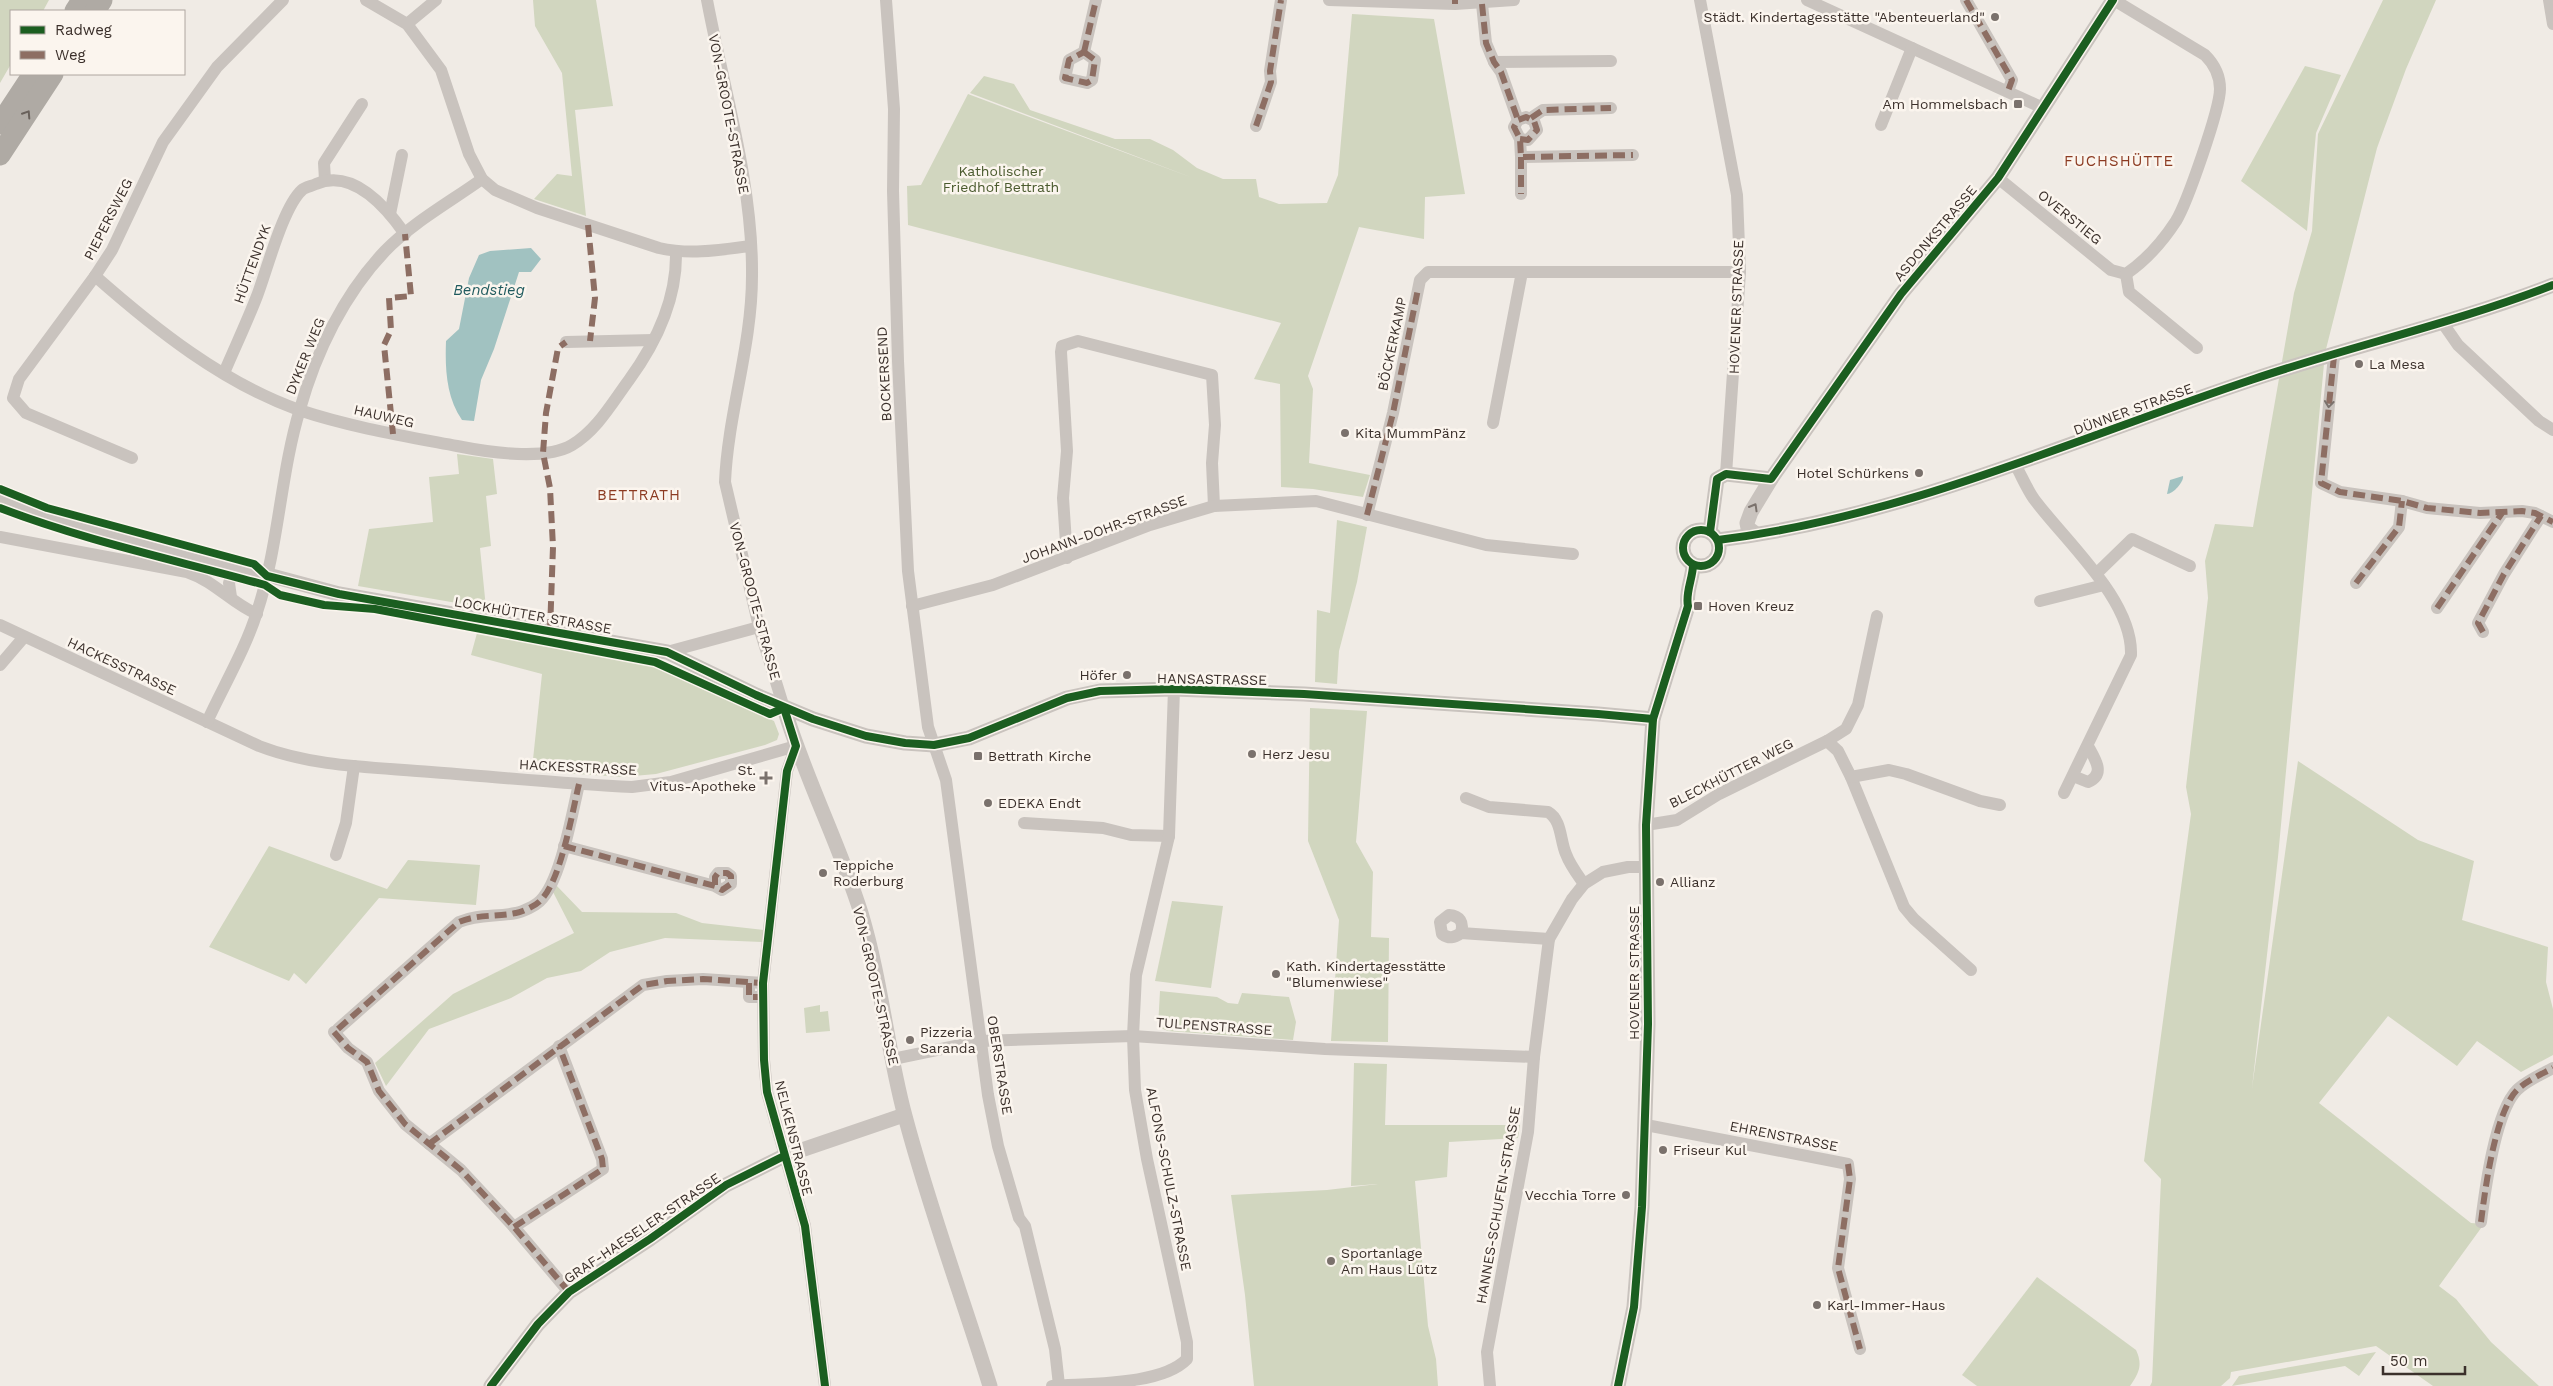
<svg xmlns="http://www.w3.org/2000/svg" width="2553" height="1386" font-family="'Work Sans',sans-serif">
<rect width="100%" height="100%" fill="#f0ebe5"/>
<g fill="#d1d6bf">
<path d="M 0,0 L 49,0 L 43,11 L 11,11 L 11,64 L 0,83 Z"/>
<path d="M 533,0 L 596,0 L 613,106 L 575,110 L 586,216 L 534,199 L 557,174 L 572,176 L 562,73 L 535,26 Z"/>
<path d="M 2383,0 L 2436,0 L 2406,69 L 2377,148 L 2325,353 L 2278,857 L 2252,1088 L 2298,761 L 2418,840 L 2474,861 L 2462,920 L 2548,947 L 2546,982 L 2553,1009 L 2553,1055 L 2521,1072 L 2477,1041 L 2457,1066 L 2388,1016 L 2319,1103 L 2471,1223 L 2484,1224 L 2439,1286 L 2456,1299 L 2491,1342 L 2539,1386 L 2433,1386 L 2376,1346 L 2231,1372 L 2230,1378 L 2221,1386 L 2150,1386 L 2152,1382 L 2161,1179 L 2144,1161 L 2191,814 L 2186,787 L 2208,598 L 2205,561 L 2215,524 L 2253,527 L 2294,293 L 2312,231 L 2318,134 Z"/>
<path d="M 1352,14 L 1434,19 L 1465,194 L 1425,197 L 1424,239 L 1359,227 L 1308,376 L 1313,389 L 1309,463 L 1370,475 L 1363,497 L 1313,489 L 1281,487 L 1280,384 L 1254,379 L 1281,323 L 908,225 L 907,186 L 921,185 L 968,94 L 1193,178 L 970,93 L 984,76 L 1014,84 L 1030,110 L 1115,139 L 1150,139 L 1173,150 L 1197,168 L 1223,179 L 1256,179 L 1259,197 L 1279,204 L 1327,203 L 1338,175 Z"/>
<path d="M 2305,66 L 2341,75 L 2316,133 L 2307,231 L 2241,181 Z"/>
<path d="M 457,454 L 493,459 L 497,494 L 486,496 L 491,546 L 480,548 L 486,608 L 358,586 L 369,529 L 433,522 L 429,477 L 459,474 Z"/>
<path d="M 1337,520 L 1367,527 L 1357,582 L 1339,651 L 1337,684 L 1315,682 L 1317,610 L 1330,613 Z"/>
<path d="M 477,633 L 650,663 L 774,721 L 779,734 L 777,740 L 765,745 L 656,774 L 622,777 L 535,771 L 532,769 L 542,674 L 471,655 Z"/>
<path d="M 1310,708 L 1367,711 L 1356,842 L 1373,872 L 1371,937 L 1389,938 L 1388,1042 L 1331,1041 L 1339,920 L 1308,841 Z"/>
<path d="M 269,846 L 387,889 L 408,860 L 480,865 L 476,905 L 379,898 L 306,984 L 294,973 L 289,981 L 209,947 Z"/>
<path d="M 556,885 L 582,912 L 676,913 L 702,923 L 764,930 L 762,942 L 665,938 L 610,952 L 581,971 L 547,978 L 511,998 L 429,1029 L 386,1086 L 375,1063 L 453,994 L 574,933 L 553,892 Z"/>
<path d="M 1172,901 L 1223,906 L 1211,988 L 1155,981 Z"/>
<path d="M 1160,991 L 1217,997 L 1228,1003 L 1238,1004 L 1242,993 L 1289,997 L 1296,1022 L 1293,1040 L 1168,1031 L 1158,1027 Z"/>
<path d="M 820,1005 L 820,1012 L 828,1011 L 830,1031 L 806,1033 L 804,1008 Z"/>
<path d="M 1354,1063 L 1387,1064 L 1385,1125 L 1520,1125 L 1518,1138 L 1449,1142 L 1447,1177 L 1415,1181 L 1428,1326 L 1436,1359 L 1438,1386 L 1254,1386 L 1245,1295 L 1231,1195 L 1327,1190 L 1378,1184 L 1351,1186 Z"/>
<path d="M 2037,1277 L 2136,1350 C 2143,1365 2139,1373 2130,1386 L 1977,1386 L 1962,1375 Z"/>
<path d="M 2376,1352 L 2359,1376 L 2345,1366 L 2232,1386 L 2239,1376 Z"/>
</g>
<g fill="#a1c2c1">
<path d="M 531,248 L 541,259 L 531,272 L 519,272 L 494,349 L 481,380 L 474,421 L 462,420 C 446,397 445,368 446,341 L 459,329 L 469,278 L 479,255 L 490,251 Z"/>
<path d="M 2183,476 C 2184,482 2173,494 2167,494 L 2170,480 Z"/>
</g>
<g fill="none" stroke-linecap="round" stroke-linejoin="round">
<g stroke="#c9c3be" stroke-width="12">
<path d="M 366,0 L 407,24 L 441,70 L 469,154 L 482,179 L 495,190 L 537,208 L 659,248 C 690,255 720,250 750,246"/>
<path d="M 707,0 C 724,90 753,184 752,276 C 752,346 728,413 725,482 L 759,627 L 784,708"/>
<path d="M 886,0 L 894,109 L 893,191 L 898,361 L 908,571 L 928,727 L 946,780 L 988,1095 L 998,1146 L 1019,1218 L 1025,1226 L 1055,1349 L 1059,1385"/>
<path d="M 1329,0 L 1455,4 L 1514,0"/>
<path d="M 1700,0 L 1737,195 L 1740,272 L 1726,474"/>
<path d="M 1807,0 L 2043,108"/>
<path d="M 1966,0 L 2012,80 L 2008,91"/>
<path d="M 2549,0 L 2553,24"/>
<path d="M 1482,4 L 1486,43 L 1494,62 L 1501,72 L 1518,120"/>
<path d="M 407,24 L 436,0"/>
<path d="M 1084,52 L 1095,60 L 1092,80 L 1087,83 L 1065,78 L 1069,60 Z"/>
<path d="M 1084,52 L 1096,0"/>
<path d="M 1494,62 L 1611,61"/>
<path d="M 1531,118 L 1543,110 L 1611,108"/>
<path d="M 1881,125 L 1912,48"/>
<path d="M 1256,126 L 1271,82 L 1270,71 L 1281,0"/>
<path d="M 1520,139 L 1528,140 L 1537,130 L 1534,121 L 1526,117 L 1518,120 L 1514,127 L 1520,139 L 1521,157 L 1633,155"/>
<path d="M 1521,157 L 1521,194"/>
<path d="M 1998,178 L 2111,270 L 2126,274 C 2145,261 2163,241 2176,221 C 2187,203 2220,109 2220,89 C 2220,76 2214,64 2205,55 L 2114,0"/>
<path d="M 325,180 L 324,163 L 362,104"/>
<path d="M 390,214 L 402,155"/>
<path d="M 2126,274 L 2129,292 L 2197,348"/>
<path d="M 95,276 C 155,329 223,383 299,410 C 350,427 404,436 457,446 C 487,452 545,461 572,445 C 597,430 612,403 629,380 C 656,343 677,299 676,252"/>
<path d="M 2442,322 L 2458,345 L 2539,421 L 2553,430"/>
<path d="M 566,342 L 653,340"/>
<path d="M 2334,356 L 2321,483 L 2340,492 L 2402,501 L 2427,508 L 2480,513 L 2522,511 L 2535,513 L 2553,522"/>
<path d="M 224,373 C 235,347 247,322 257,296 C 267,270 283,207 302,190 C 305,187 312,186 316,184 C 353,168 386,207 405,234"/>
<path d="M 1493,423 L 1522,272"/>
<path d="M 132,458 L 26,413 L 13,398 L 19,379 L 95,276 L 112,250 L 163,142 L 217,67 L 283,0"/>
<path d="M 2016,466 C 2022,477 2027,489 2034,499 C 2065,541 2133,600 2131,655 L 2064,793"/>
<path d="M 1367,515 L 1393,413 L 1420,280 L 1428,272 L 1740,272"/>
<path d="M 0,537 L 187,572 C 216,582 231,603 257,614"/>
<path d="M 1067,558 L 1063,498 L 1067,451 L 1061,352 L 1062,346 L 1078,341 L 1212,375 L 1215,425 L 1212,463 L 1214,506"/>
<path d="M 2097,573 L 2132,539 L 2190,566"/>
<path d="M 2356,583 L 2399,527 L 2402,501"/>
<path d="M 231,597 L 229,583 L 234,567"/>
<path d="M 2040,601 L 2104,585"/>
<path d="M 912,606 L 993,585 L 1150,525 L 1214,506 L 1316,501 L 1486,545 L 1573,554"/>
<path d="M 2437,608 L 2502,513"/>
<path d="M 0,625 L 259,746 C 313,767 374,767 431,772 C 498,777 565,784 632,787 L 671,782 L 796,746"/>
<path d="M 2483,632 L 2478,623 L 2504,574 L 2541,516"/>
<path d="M 667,652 L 759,627"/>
<path d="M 0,665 L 24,637"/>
<path d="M 207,722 C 223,687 246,648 257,612 C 279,546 280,475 300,409 C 316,352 344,294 385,251 C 412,223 450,202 482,179"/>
<path d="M 1827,741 L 1838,751 L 1851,777 L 1904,907 L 1914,919 L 1971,970"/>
<path d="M 796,746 L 787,771 L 763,983 L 764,1060 L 767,1092 L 805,1226 L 825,1386"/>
<path d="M 2073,776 L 2088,782 C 2106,774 2095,759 2088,746"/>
<path d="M 1851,777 L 1889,770 L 1906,774 L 1980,801 L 2000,805"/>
<path d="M 1466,798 L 1489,807 L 1548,812 C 1562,820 1560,841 1566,854 C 1570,865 1577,874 1584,884"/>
<path d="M 1024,823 L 1103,828 L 1131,835 L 1169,836"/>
<path d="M 1646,825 L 1677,820 L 1719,794 L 1827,741 L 1846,729 L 1858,705 L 1877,616"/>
<path d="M 564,846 L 715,886 L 722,890 L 731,884 L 731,876 L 727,873 L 718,873 L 715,877 L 715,886"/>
<path d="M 336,855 L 346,823 L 354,766"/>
<path d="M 1461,933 C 1464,922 1460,916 1449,915 L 1440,922 L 1442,934 C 1449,939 1454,938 1461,933 L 1549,939"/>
<path d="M 749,983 L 749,997 L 763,997"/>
<path d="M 338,1029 L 459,922 C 478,914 496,917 516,913 C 522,912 535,906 540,901 C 561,881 572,813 579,784"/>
<path d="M 334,1032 L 348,1048 L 367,1062 L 379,1091 L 405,1124 L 461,1170 L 514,1227 L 569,1292"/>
<path d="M 893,1059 L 980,1041 L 1133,1036 L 1325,1049 L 1534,1057"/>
<path d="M 1646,1125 L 1848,1164 L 1850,1179 L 1838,1268 L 1860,1349"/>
<path d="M 429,1144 L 643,985 L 667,981 L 703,979 L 763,983"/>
<path d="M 2481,1222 C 2485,1190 2495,1112 2517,1090 C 2526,1081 2542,1074 2553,1068"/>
<path d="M 514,1227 L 603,1169 L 602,1159 L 559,1046"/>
<path d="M 1052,1386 C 1088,1383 1161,1386 1187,1359 L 1187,1342 L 1147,1159 L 1135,1090 L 1133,1036 L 1136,975 L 1169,836 L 1174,689"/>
<path d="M 1490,1386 L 1487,1352 L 1528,1132 L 1534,1057 L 1549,939 L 1572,899 L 1584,884 L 1603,872 L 1628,867 L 1645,867"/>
</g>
<g stroke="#c9c3be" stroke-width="15">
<path d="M 0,499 L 63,520 L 339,594 L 667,652 L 756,695 L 813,719 L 866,736 L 905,743 L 934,745 L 969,738 L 1067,698 L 1100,691 L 1174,689 L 1304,694 L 1598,714 L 1653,719"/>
<circle cx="1701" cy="548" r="18"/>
<path d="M 1710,532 L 1717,479 L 1726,474 L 1771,479"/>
<path d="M 1756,534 L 1748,528 L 1747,523 L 1751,512 L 1771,479 L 1901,294 L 1998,178 L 2113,0"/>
<path d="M 1718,540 C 1905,517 2074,439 2251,380 C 2351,346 2455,323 2553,285"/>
<path d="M 784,708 C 805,778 839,843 861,913 C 881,979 887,1049 905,1116 C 929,1207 962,1296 990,1386"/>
<path d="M 491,1386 L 538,1324 L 569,1292 L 650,1239 L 726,1185 L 784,1156 L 904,1115"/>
<path d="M 1618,1386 L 1634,1307 L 1642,1207 L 1648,1024 L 1646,825 L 1653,719 L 1688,606 C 1685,593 1693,578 1693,565"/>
</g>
<g stroke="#afaaa4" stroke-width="21">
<path d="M 75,11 L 82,0"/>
<path d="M 95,11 L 102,0"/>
<path d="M 0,124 L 33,74"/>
<path d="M 0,155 L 53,74"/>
</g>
<g stroke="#8d6e63" stroke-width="6" stroke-dasharray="12 6" stroke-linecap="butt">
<path d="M 1455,0 L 1455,4"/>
<path d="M 1966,0 L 2012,80 L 2008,91"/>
<path d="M 1482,4 L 1486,43 L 1494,62 L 1501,72 L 1518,120"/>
<path d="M 1084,52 L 1095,60 L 1092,80 L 1087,83 L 1065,78 L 1069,60 Z"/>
<path d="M 1084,52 L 1096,0"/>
<path d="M 1531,118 L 1543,110 L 1611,108"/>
<path d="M 1256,126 L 1271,82 L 1270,71 L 1281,0"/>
<path d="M 1520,139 L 1528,140 L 1537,130 L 1534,121 L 1526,117 L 1518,120 L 1514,127 L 1520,139 L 1521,157 L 1633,155"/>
<path d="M 1521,157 L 1521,194"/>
<path d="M 588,225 L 595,298 L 590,341"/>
<path d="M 2334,356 L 2321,483 L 2340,492 L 2402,501 L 2427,508 L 2480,513 L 2522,511 L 2535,513 L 2553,522"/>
<path d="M 393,434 L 384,345 L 391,330 L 389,298 L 411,296 L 405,234"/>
<path d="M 1367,515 L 1393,413 L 1418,289"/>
<path d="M 2356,583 L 2399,527 L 2402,501"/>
<path d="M 2437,608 L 2502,513"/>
<path d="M 550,631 L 553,547 L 550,488 L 543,453 L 546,413 L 558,348 L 566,342"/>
<path d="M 2483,632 L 2478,623 L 2504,574 L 2541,516"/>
<path d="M 564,846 L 715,886 L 722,890 L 731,884 L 731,876 L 727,873 L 718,873 L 715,877 L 715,886"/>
<path d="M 749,983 L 749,997 L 763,997"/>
<path d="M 338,1029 L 459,922 C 478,914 496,917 516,913 C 522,912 535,906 540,901 C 561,881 572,813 579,784"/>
<path d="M 334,1032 L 348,1048 L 367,1062 L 379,1091 L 405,1124 L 461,1170 L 514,1227 L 569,1292"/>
<path d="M 429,1144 L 643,985 L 667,981 L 703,979 L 763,983"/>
<path d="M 1848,1164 L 1850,1179 L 1838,1268 L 1860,1349"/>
<path d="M 2481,1222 C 2485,1190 2495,1112 2517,1090 C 2526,1081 2542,1074 2553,1068"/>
<path d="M 514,1227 L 603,1169 L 602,1159 L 559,1046"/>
</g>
<defs>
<g id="cycleway">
<path d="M 0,489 L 47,508 L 254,564 L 267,576 L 339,594 L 667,652 L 756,695 L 813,719 L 866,736 L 905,743 L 934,745 L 969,738 L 1067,698 L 1100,691 L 1174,689 L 1304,694 L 1598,714 L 1653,719"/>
<path d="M 0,508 C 86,541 176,560 265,585 L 280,595 L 324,605 L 375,609 L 655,662 L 770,714 L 784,708"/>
<circle cx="1701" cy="548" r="18"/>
<path d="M 1710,532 L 1717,479 L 1726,474 L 1771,479 L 1901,294 L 1998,178 L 2113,0"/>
<path d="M 1718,540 C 1905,517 2074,439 2251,380 C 2351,346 2455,323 2553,285"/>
<path d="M 784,708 L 796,746 L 787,771 L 763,983 L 764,1060 L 767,1092 L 805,1226 L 825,1386"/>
<path d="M 491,1386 L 538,1324 L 569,1292 L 650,1239 L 726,1185 L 784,1156"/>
<path d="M 1618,1386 L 1634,1307 L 1642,1207 L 1648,1024 L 1646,825 L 1653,719 L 1688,606 C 1685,593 1693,578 1693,565"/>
</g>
</defs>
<use href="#cycleway" stroke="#fbf5ee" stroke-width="11"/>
<use href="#cycleway" stroke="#1b5e20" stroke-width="8"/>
</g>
<defs><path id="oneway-chevron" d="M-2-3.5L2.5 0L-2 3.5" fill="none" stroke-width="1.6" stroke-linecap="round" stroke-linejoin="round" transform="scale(1.25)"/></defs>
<use stroke="#69615b" href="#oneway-chevron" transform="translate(27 114) rotate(-57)"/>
<g stroke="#7b726d">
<use href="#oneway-chevron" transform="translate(2329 404) rotate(96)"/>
<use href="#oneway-chevron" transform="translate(1754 507) rotate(-60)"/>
</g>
<g fill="#7a716c" stroke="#fbf5ee" stroke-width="2">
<circle cx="1995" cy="17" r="5"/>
<rect x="2013" y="99" width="10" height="10" rx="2.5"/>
<circle cx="2359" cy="364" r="5"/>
<circle cx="1345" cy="433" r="5"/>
<circle cx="1919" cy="473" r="5"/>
<rect x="1693" y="601" width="10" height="10" rx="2.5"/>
<circle cx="1127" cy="675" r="5"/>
<circle cx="1252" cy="754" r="5"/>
<rect x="973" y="751" width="10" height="10" rx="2.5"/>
<path d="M763.5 770.5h5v5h5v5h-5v5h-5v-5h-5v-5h5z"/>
<circle cx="988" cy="803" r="5"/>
<circle cx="823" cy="873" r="5"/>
<circle cx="1660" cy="882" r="5"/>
<circle cx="1276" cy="974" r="5"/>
<circle cx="910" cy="1040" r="5"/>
<circle cx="1663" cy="1150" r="5"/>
<circle cx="1626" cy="1195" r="5"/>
<circle cx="1331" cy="1261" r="5"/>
<circle cx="1817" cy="1305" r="5"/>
</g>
<g text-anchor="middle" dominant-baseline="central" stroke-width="5" stroke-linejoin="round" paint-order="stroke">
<g font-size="14" fill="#3b302b" stroke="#fbf5ee" text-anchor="start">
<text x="1985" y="17" text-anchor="end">Städt. Kindertagesstätte "Abenteuerland"</text>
<text x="2008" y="104" text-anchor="end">Am Hommelsbach</text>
<text x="2369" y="364">La Mesa</text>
<text x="1355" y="433">Kita MummPänz</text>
<text x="1909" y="473" text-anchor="end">Hotel Schürkens</text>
<text x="1708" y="606">Hoven Kreuz</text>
<text x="1117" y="675" text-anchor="end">Höfer</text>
<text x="1262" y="754">Herz Jesu</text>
<text x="988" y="756">Bettrath Kirche</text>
<text x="756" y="770" text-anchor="end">St.<tspan x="756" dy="16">Vitus-Apotheke</tspan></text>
<text x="998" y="803">EDEKA Endt</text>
<text x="833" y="865">Teppiche<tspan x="833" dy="16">Roderburg</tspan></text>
<text x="1670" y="882">Allianz</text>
<text x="1286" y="966">Kath. Kindertagesstätte<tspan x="1286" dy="16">"Blumenwiese"</tspan></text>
<text x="920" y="1032">Pizzeria<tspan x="920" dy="16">Saranda</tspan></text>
<text x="1673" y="1150">Friseur Kul</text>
<text x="1616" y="1195" text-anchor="end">Vecchia Torre</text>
<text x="1341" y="1253">Sportanlage<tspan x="1341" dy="16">Am Haus Lütz</tspan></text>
<text x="1827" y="1305">Karl-Immer-Haus</text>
</g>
<g font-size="14" fill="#3b302b" stroke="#fbf5ee">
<text transform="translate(729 114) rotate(79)">VON-GROOTE-STRASSE</text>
<text transform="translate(2070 217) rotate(39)">OVERSTIEG</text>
<text transform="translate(108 219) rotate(-63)">PIEPERSWEG</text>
<text transform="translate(1935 233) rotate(-50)">ASDONKSTRASSE</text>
<text transform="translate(252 264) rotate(-70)">HÜTTENDYK</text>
<text transform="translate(1736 307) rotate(-88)">HOVENER STRASSE</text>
<text transform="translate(1392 344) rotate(-78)">BÖCKERKAMP</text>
<text transform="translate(305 356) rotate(-68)">DYKER WEG</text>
<text transform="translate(884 374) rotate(-93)">BOCKERSEND</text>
<text transform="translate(2133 409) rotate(-20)">DÜNNER STRASSE</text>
<text transform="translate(384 416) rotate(13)">HAUWEG</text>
<text transform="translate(1104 529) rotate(-20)">JOHANN-DOHR-STRASSE</text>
<text transform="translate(755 601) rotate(75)">VON-GROOTE-STRASSE</text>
<text transform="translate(533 615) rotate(10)">LOCKHÜTTER STRASSE</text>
<text transform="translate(122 666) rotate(25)">HACKESSTRASSE</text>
<text transform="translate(1212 679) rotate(1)">HANSASTRASSE</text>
<text transform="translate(578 767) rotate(3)">HACKESSTRASSE</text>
<text transform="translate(1731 773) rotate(-27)">BLECKHÜTTER WEG</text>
<text transform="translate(1634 973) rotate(-90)">HOVENER STRASSE</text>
<text transform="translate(876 986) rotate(77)">VON-GROOTE-STRASSE</text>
<text transform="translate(1214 1026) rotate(4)">TULPENSTRASSE</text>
<text transform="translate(1000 1065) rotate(81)">OBERSTRASSE</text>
<text transform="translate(1784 1136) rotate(11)">EHRENSTRASSE</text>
<text transform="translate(794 1138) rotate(76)">NELKENSTRASSE</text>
<text transform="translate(1169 1179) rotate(79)">ALFONS-SCHULZ-STRASSE</text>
<text transform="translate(1498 1205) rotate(-80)">HANNES-SCHUFEN-STRASSE</text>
<text transform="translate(642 1228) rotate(-34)">GRAF-HAESELER-STRASSE</text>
</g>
<g font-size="14" fill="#4a5a2e" stroke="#fbf5ee">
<text x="1001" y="171">Katholischer<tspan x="1001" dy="16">Friedhof Bettrath</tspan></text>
</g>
<g font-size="15" letter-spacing="1" fill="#8c3b22" stroke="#fbf5ee">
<text x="2119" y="161">FUCHSHÜTTE</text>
<text x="639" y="495">BETTRATH</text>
</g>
<g font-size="15" font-style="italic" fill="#1f5a5e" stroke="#fbf5ee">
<text x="489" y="290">Bendstieg</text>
</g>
</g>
<rect x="10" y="10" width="175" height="65" fill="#fbf5ee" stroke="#aea6a0"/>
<rect x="20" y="26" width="25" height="8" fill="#1b5e20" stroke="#aea6a0"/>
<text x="55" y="35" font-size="15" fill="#3b302b">Radweg</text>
<rect x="20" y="51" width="25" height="8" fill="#8d6e63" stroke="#aea6a0"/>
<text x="55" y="60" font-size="15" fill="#3b302b">Weg</text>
<path d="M2383 1366v8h82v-8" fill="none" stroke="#3b302b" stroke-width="2.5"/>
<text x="2390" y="1366" font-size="15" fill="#3b302b" stroke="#fbf5ee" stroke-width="4" paint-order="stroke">50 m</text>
</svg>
